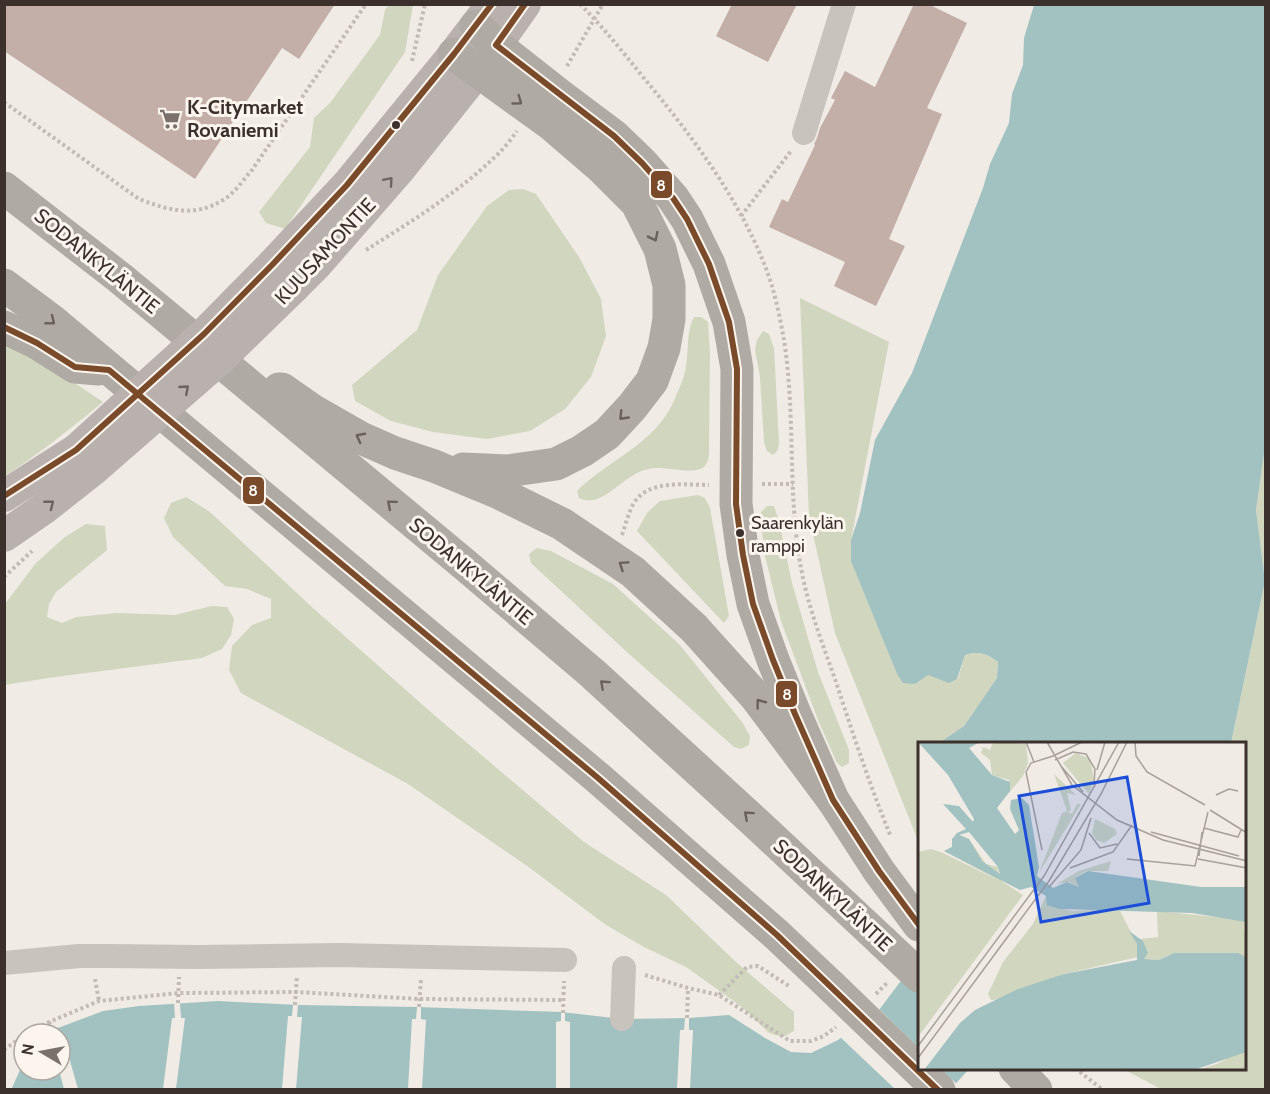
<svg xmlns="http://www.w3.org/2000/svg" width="1270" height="1094" font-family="Cabin,sans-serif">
<rect width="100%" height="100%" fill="#f0ebe5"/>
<g fill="#d1d6bf">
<path d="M 389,5 L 413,5 L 405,52 L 285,229 L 266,223 L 259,212 L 310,147 L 314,118 L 330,103 L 380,35 L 385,10 Z"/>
<path d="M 523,189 L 536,194 L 579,257 L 601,299 L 606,336 L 591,377 L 565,409 L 530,431 L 487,439 L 433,432 L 391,421 L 355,401 L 352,385 L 417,330 L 438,275 L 487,206 L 509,190 Z"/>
<path d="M 800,298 L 889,342 L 851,540 L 851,560 L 897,674 L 915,684 L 927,675 L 958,679 L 965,655 C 981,651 985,653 998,662 L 997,678 L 964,726 L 939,743 L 919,743 L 919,843 L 835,633 L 809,516 Z"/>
<path d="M 694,317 L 701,317 L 708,322 L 710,352 L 709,445 C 709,452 710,461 704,467 C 693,476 663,465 649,469 C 643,470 636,473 632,476 C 616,485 598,508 579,498 L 577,491 C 608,460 655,444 674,401 C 678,390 685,378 686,366 C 689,350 686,331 694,317 Z"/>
<path d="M 763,331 L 769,334 L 774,348 L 779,443 L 778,450 L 773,455 L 767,451 L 764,442 L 760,377 L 755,350 L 757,340 Z"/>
<path d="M 5,342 L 55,370 L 103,402 C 71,428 39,454 5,476 Z"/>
<path d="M 1265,438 L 1265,1089 L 1161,1089 L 1123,1069 L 1244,1068 L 1244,743 L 1231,743 L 1265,581 L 1256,510 Z"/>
<path d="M 698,495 L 705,498 L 710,508 L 729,616 L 724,623 L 637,531 L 647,513 L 660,501 Z"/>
<path d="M 186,497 L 210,512 L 314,609 L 433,714 L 584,842 L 666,895 L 737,963 L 794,1012 L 794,1031 L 783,1037 L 769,1033 L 742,1007 L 686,967 L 644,947 L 606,925 L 530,868 L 408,784 L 241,693 L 229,670 L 232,646 L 252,625 L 271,618 L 271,599 L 247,589 L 225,586 L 173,537 L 164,518 L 171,503 Z"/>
<path d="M 767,506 L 774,506 L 779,521 L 792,583 L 818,672 L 849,750 L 849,763 L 842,767 L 837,763 L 818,720 L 781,621 L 765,556 L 761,522 L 761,512 Z"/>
<path d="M 86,524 L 105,526 L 107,550 L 56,592 L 49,604 L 47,617 L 62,623 L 76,617 L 117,613 L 175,615 L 212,606 L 227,607 L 234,619 L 231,635 L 222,649 L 202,658 L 48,678 L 5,685 L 5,604 L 36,563 L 65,537 Z"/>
<path d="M 537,548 L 551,551 L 613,584 L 679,644 L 742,722 L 750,736 L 749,745 L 741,749 L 734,747 L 628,653 L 531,563 L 529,554 Z"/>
</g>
<g fill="#a1c2c1">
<path d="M 1034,5 L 1265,5 L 1266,438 L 1256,510 L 1265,581 L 1231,743 L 939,743 L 964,726 L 997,678 L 998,662 C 986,653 979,651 965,655 L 957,679 L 949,683 L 928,675 L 915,684 L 903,683 L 897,674 L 851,561 L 851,540 L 860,513 L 875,440 L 912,373 L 983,188 L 990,164 L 1009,123 L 1012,94 L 1023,65 L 1024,38 Z"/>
<path d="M 919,959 L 919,1068 L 969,1069 L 950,1090 L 11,1090 L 24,1061 L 24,1070 L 60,1070 L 60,1034 L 46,1034 L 50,1031 L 103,1011 L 139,1006 L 218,1001 L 298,1005 L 417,1007 L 561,1012 L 622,1019 L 689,1018 L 729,1015 L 765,1038 L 791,1052 L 811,1053 L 838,1040 L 879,1010 L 900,982 Z"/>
</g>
<g fill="#f0ebe5">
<path d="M 174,1003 L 180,1003 L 181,1018 L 185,1018 L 176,1089 L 163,1089 L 172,1018 L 175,1018 Z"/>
<path d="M 293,1005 L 298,1005 L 297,1017 L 302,1017 L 296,1089 L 282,1089 L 288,1016 L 292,1016 Z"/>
<path d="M 417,1007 L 421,1007 L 421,1019 L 426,1020 L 422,1089 L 408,1089 L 412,1019 L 416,1019 Z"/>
<path d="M 877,1007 L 919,1048 L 919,1068 L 940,1069 L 958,1085 L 954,1090 L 895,1089 L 839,1036 Z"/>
<path d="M 561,1012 L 565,1013 L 565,1021 L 570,1022 L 570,1089 L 556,1089 L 556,1022 L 561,1021 Z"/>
<path d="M 685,1018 L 689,1018 L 689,1030 L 693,1030 L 690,1089 L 677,1089 L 680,1030 L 684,1030 Z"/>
<path d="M 64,1040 L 78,1089 L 64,1089 L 59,1070 L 60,1070 L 60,1042 Z"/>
</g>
<g fill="#c3afa7">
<path d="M 4,4 L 335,4 L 299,59 L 282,48 L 195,179 L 4,51 Z"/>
<path d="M 732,4 L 797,4 L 768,62 L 716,36 Z"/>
<path d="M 914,4 L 928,4 L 967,23 L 927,108 L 942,114 L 889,239 L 905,246 L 876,306 L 834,286 L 845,262 L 769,227 L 782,199 L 788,202 L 815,145 L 814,144 L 817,138 L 820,128 L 835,100 L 831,98 L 845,71 L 875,87 Z"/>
</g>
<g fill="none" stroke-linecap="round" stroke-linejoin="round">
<g stroke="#c2bbb6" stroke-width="4" stroke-dasharray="3 3" stroke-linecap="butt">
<path d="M 580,4 C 603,27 623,52 643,77 C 694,138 748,210 772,286 C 777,303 781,323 784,340 C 796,416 787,493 801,568 C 808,607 823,645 836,682 C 853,734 870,786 891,837"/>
<path d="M 412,61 L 425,4"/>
<path d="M 567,66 L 603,4"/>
<path d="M 4,102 L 139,199 C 168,210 194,218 223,200 C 235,193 243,180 252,170 L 366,4"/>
<path d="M 741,216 L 791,151"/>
<path d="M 366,250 C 412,221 461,191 500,152 C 506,146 512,138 517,131"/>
<path d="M 762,484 L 793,484"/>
<path d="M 622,535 C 626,524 628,513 634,503 C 649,479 685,485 709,485"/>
<path d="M 4,577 L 32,551"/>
<path d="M 645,975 L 688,988 L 719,995 L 790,1041 L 811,1041 L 824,1036 L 836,1027"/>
<path d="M 95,979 L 99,1001"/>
<path d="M 876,994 L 888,982"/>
<path d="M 719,995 L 747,967 L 758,966 L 789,986"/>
<path d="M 178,1003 L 179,977"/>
<path d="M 295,1005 L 297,976"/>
<path d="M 419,1007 L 421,978"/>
<path d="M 563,1013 L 564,981"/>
<path d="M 687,1018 L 688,988"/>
<path d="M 49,1022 L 52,1030"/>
<path d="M 26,1034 L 49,1022 L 99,1001 L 179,993 L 296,992 L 420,999 L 563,1000"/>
<path d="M 4,1050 L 24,1035"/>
<path d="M 1075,1068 L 1103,1090"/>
</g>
<g stroke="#c9c3be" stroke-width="24">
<path d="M 804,133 L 844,4"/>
<path d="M 4,963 L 79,956 L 111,956 L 197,957 L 339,955 L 565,960"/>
<path d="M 622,1019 L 624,968"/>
</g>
<g stroke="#b8b1ad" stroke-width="32">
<path d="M 273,264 L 347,185 L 454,54 L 492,4"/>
<path d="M 294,287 L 316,265 L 399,170 L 478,71 L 525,4"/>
<path d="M 4,496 L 76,450"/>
<path d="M 4,536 L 46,507 L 94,469"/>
</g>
<g stroke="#afaaa4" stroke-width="33">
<path d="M 476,26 L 496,45 L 562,97 L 614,136 L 642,163 L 673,198 L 687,219 L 709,264 L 729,322 L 737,369 L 736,504 L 743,555 L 753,604 L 773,660 L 795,714 L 833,800"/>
<path d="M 454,54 L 552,125 L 602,168 L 637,203 L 660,249 L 669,285 L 669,319 L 664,348 L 652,381 L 632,407 L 607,434 L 582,451 L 556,464 L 507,471 L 463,469"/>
<path d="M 4,188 L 120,278 L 464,564 L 592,673 L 757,824 L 883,942"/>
<path d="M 4,285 L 51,320 L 598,778 L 777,935 L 831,986"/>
<path d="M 4,327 L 37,343 L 75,367 L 98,369"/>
<path d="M 279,389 L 282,389 L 312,410 L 361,438 L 395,453 L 434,466 L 497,492 L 562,524 L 633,572 L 694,628 L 756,697 L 833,800 L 879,871 L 919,925"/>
<path d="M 1015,1068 L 1036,1090"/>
</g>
<g stroke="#b8b1ad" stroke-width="32">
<path d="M 76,450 L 204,334 L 273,264"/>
<path d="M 94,469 L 218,361 L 294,287"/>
</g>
<g stroke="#afaaa4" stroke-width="33">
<path d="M 883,942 L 919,976"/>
<path d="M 831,986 L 939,1090"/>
</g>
<defs>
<g id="bus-1">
<path d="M 525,4 L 496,45 L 614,136 L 642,163 L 673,198 L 687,219 L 709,264 L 729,322 L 737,369 L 736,504 L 743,555 L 753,604 L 773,660 L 795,714 L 833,800 L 879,871 L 919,925"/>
<path d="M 4,327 L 37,343 L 75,367 L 109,370 L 598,778 L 777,935 L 938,1090"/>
<path d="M 4,496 L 76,450 L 204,334 L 273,264 L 347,185 L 454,54 L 492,4"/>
</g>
</defs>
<use href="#bus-1" stroke="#fbf5ee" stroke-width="10"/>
<use href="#bus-1" stroke="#7a4b2a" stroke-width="6"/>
</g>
<defs><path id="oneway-chevron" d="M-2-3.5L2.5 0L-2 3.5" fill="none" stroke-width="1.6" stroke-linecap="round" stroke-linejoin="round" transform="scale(1.5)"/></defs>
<g stroke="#69615b">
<use href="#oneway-chevron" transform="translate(518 101) rotate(36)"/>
<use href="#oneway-chevron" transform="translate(654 237) rotate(64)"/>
<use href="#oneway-chevron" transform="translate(51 321) rotate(39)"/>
<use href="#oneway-chevron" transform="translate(623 416) rotate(134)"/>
<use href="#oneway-chevron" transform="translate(360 437) rotate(-152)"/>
<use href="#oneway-chevron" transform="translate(391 504) rotate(-140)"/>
<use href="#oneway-chevron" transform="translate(623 565) rotate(-146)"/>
<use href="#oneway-chevron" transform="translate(604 684) rotate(-138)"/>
<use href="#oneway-chevron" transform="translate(760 703) rotate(-127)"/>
<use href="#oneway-chevron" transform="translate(748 815) rotate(-138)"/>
</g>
<g stroke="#6d645f">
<use href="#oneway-chevron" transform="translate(389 181) rotate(-49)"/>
<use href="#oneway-chevron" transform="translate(185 389) rotate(-41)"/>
<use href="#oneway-chevron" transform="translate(50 504) rotate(-38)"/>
</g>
<defs>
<symbol id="supermarket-bare" viewBox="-9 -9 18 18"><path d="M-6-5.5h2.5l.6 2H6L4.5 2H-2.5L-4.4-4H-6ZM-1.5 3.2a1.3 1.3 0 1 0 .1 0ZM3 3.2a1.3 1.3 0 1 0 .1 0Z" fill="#7a716c" stroke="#fbf5ee" stroke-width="2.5" paint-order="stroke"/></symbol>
</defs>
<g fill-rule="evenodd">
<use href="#supermarket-bare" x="155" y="104" width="30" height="30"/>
</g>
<g fill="#3b302b" stroke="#fbf5ee" stroke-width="2">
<circle cx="396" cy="125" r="5"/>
<circle cx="740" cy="533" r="5"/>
</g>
<g text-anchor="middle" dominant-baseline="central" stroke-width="6" stroke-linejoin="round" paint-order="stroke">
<g font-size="18" fill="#3b302b" stroke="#fbf5ee" text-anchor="start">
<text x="751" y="523">Saarenkylän<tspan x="751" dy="23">ramppi</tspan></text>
</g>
<g font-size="20" font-weight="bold" fill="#3b302b" stroke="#fbf5ee" text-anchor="start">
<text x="187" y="107">K-Citymarket<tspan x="187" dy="23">Rovaniemi</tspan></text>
</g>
<g font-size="20" fill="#3b302b" stroke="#fbf5ee">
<text transform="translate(325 251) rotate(-47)">KUUSAMONTIE</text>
<text transform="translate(97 261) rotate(39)">SODANKYLÄNTIE</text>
<text transform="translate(471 571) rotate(40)">SODANKYLÄNTIE</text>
<text transform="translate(833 895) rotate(43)">SODANKYLÄNTIE</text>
</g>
</g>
<g transform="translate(918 742)">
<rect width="328" height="328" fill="#f0ebe5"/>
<path d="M 83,0 L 108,2 L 110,21 L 105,34 L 85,58 L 91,50 L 91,38 L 74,33 L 72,18 L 63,11 L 65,5 L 72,8 L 74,2 ZM 158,11 L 172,17 L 176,37 L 171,52 L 145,21 ZM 136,32 L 158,53 L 149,51 L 153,68 L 150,70 L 154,72 L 159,62 L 163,62 L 121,131 L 144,71 L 149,69 ZM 177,77 L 197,87 L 199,92 L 186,101 L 178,98 L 174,91 ZM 41,93 L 51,97 L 68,122 L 80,125 L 81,132 L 73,126 L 85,140 L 105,153 L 0,295 L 0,110 L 13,107 L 25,111 L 82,139 L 26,109 L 34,105 L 34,97 ZM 193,119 L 190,129 L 168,129 L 158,135 L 161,145 L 151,140 L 139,142 L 161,129 ZM 128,154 L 132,164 L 154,169 L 201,167 L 219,202 L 220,215 L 146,232 L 85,257 L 73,258 L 70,252 L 85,220 L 115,182 ZM 239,169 L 326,178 L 328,215 L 256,211 L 241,218 L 226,217 L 230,211 L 222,197 L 240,195 ZM 321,310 L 328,310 L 328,328 L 276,329 L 299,322 Z" fill="#d1d6bf"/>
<path d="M 0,0 L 62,0 L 51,6 L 74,33 L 92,40 L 92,49 L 79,66 L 97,92 L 101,88 L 92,67 L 93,58 L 104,56 L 111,63 L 121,125 L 119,134 L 135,146 L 149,140 L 161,145 L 157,136 L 170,129 L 283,145 L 327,145 L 328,180 L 274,171 L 142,167 L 129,163 L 128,154 L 113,145 L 102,148 L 26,109 L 34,105 L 34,97 L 39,91 L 48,87 L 25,62 L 41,64 L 55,80 L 56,77 L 30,33 ZM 51,90 L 80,125 L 82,132 L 64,119 L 51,97 L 41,93 ZM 211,189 L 225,199 L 230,211 L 226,217 L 241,218 L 256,211 L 320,211 L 328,215 L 328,310 L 276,328 L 6,328 L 42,281 L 57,268 L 100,247 L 146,232 L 219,218 L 219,202 Z" fill="#a1c2c1" fill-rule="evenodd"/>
<path fill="none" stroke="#a8a09b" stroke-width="1.5" d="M 108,0 L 116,20M 129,0 L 154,43 L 199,78 L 245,98 L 329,119M 217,0 L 218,14 L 229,30 L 287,63M 135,14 L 164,0M 137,18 L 155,10 L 168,12 L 177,27 L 176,43M 143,24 L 165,50M 179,28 L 187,0M 298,53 L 311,47 L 320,49M 292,68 L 329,91M 286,86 L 320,95 L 323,88M 233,90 L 321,114M 171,91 L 182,106 L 199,102M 124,108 L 108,30 L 113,21 L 135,14M 281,114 L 284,90M 209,117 L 277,124 L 290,70M 280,117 L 329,126M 152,126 L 195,110 L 214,83M 131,145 L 163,108 L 173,76M 0,304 L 126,134 L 201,0M 0,316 L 131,139 L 183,52 L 209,0"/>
<path fill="#1d4ed8" fill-opacity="0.15" stroke="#1d4ed8" stroke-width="3" d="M 209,35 L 231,161 L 123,180 L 101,54 Z"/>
<rect width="328" height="328" fill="none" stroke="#3b302b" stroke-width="3"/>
</g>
<g stroke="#fbf5ee" stroke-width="2">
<rect x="650" y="170" width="23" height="29" rx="6" fill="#7a4b2a"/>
<rect x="242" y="476" width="23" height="29" rx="6" fill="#7a4b2a"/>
<rect x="775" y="680" width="23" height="28" rx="6" fill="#7a4b2a"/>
</g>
<g font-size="16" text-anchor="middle" font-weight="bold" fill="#fff">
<text x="661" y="191">8</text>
<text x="253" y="496">8</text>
<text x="787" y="700">8</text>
</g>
<rect width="1270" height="1094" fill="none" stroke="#3b302b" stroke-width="12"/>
<g transform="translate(42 1052) rotate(280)"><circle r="28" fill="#fbf5ee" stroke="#aea6a0" stroke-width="1.5"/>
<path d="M0-4.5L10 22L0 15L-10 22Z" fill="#7a716c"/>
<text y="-9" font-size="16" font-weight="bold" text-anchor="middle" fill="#3b302b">N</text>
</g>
</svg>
